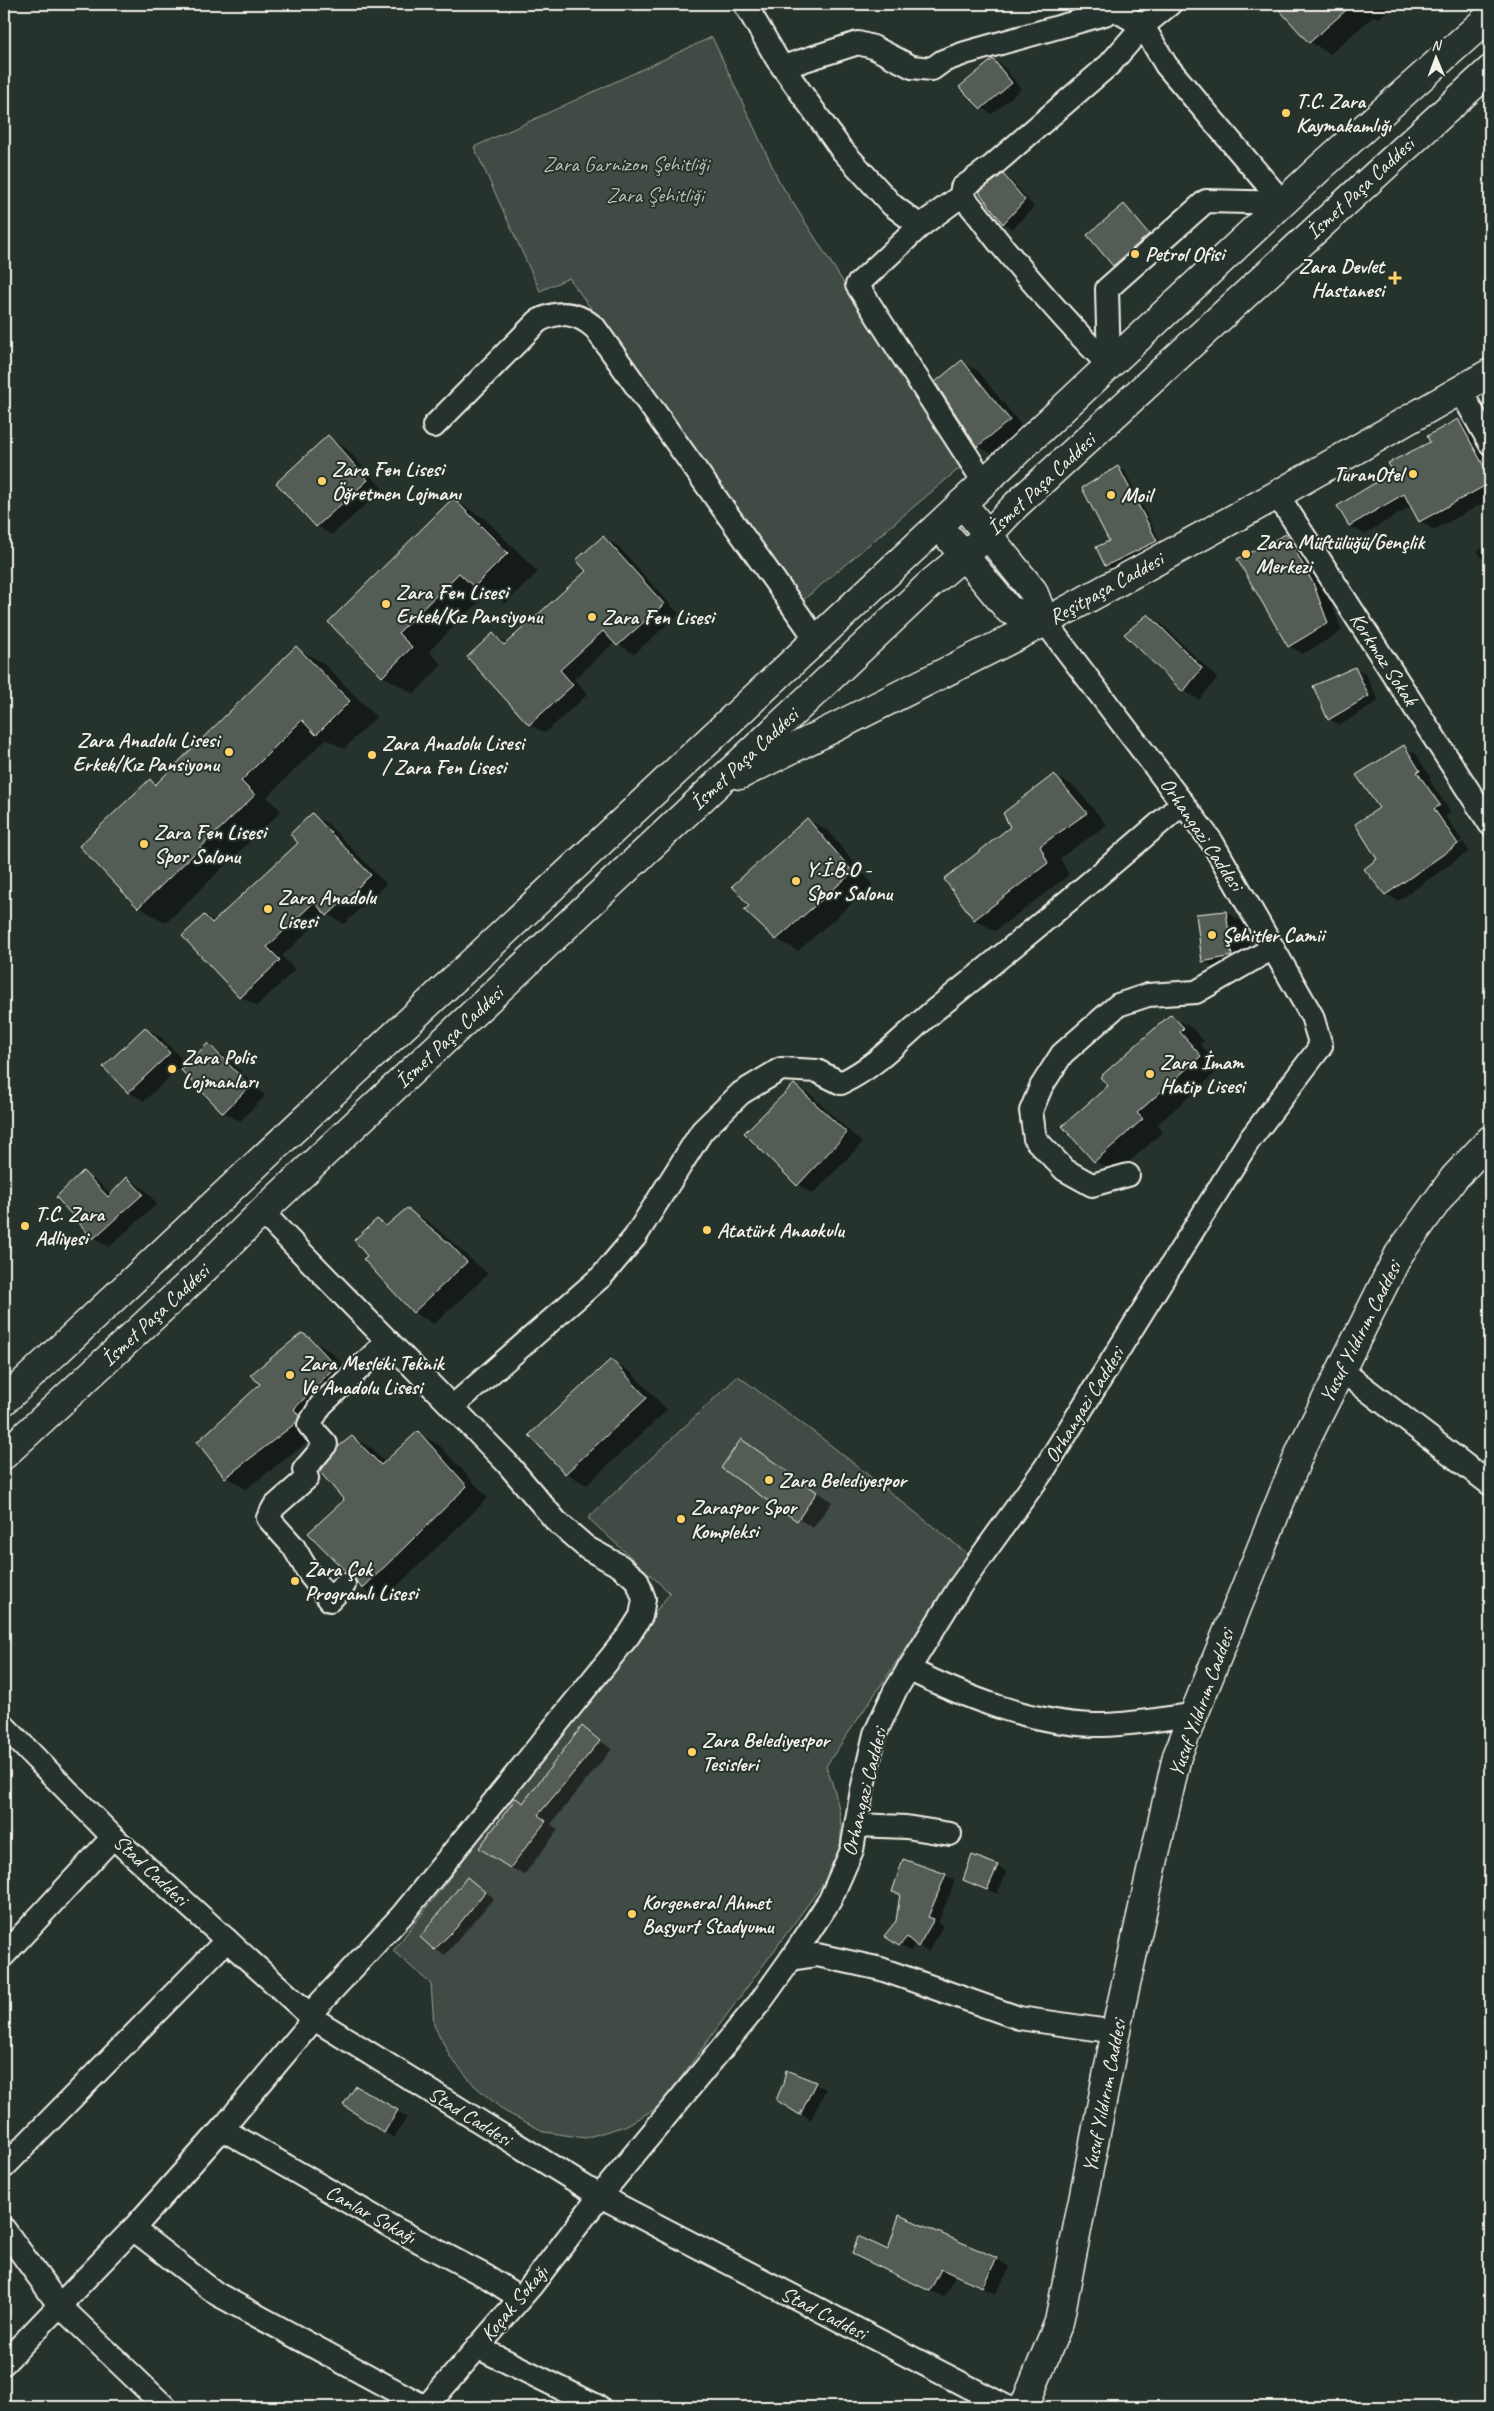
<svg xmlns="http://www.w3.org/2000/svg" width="1494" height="2411" font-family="Caveat,sans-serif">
<rect width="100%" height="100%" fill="#26332d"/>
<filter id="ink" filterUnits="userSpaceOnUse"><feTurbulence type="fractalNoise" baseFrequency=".02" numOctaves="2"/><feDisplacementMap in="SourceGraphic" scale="10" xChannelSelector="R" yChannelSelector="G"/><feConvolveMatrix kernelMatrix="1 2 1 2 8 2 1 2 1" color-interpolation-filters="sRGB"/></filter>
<g filter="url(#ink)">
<g fill="#414b45" stroke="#9a9e96">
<path d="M 712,37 L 779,181 L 961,467 L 802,601 L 569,278 L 540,291 L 474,147 Z"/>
<path d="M 738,1376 L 819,1436 L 969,1555 L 826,1766 C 837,1795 845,1823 839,1854 C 837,1863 830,1873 825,1881 L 660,2106 L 625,2126 L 585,2138 L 545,2132 L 504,2111 L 475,2086 L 451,2058 L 434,2025 L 431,1984 L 393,1951 L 670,1593 L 588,1518 Z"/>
</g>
<g fill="#0007">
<path d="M 1276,4 L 1395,4 L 1379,18 L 1374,16 L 1330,54 L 1310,42 Z"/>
<path d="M 993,60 L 1003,66 L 1021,89 L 992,114 L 982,108 L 960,87 Z"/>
<path d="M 1003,176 L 1013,182 L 1034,207 L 1013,229 L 1003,223 Z"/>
<path d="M 1124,206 L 1153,237 L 1119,268 L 1114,265 Z"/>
<path d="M 962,362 L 978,371 L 1025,430 L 994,455 L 978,446 Z"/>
<path d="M 1458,421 L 1472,429 L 1490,461 L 1490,499 L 1434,530 L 1420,521 L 1412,506 L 1364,534 L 1350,526 L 1394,473 Z"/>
<path d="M 328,437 L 344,446 L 383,489 L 332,535 L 317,526 Z"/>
<path d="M 1118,468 L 1125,471 L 1162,545 L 1113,569 L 1106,566 L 1098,548 L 1111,541 Z"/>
<path d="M 453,500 L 484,518 L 538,572 L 505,604 L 488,593 L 429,651 L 442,665 L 414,694 L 383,676 L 329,622 Z"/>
<path d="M 1286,535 L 1300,543 L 1327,592 L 1342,631 L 1303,654 L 1289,646 Z"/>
<path d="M 603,537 L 618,546 L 679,614 L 634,654 L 615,642 L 574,679 L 588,694 L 545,733 L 529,724 L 493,635 L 507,643 L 588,571 Z"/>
<path d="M 1490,543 L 1490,569 L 1477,551 Z"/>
<path d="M 1148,616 L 1163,625 L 1217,678 L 1199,700 L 1184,691 L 1126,634 Z"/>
<path d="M 296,648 L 323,663 L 376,717 L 344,749 L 326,739 L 267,797 L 281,811 L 166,923 L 139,907 L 150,781 L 156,785 Z"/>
<path d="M 1355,668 L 1365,674 L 1379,701 L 1340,725 L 1329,719 L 1314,686 Z"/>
<path d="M 1404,747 L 1416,754 L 1431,778 L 1429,779 L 1451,813 L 1445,816 L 1462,840 L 1389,891 L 1389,894 L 1463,842 L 1469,851 L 1398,901 L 1386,894 L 1366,869 L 1378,859 L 1381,809 Z"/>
<path d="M 1054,775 L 1075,787 L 1107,825 L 1060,858 L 1069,875 L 995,931 L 974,919 L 1011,827 Z"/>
<path d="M 312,815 L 328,824 L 386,884 L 344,924 L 327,914 L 282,956 L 295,970 L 257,1006 L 241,997 L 183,936 L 205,916 L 215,922 L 300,843 Z"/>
<path d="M 807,819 L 828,831 L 873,885 L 798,951 L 777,939 L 750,906 Z"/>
<path d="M 1226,912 L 1247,924 L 1252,968 L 1225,973 L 1204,961 Z"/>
<path d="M 1171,1016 L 1192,1028 L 1204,1041 L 1200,1044 L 1221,1068 L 1157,1125 L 1163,1132 L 1116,1173 L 1095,1161 L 1110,1086 Z"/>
<path d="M 145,1028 L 161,1037 L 185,1063 L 144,1101 L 129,1092 Z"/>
<path d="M 208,1045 L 223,1054 L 265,1096 L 240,1121 L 224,1112 Z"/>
<path d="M 794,1085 L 810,1094 L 862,1143 L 813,1194 L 798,1185 L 746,1133 Z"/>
<path d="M 83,1173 L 98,1182 L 112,1195 L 128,1179 L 143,1188 L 157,1204 L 109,1247 L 94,1238 Z"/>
<path d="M 407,1209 L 428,1221 L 488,1274 L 434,1324 L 413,1312 L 369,1256 L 377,1220 L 387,1226 Z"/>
<path d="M 302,1334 L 331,1352 L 356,1379 L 314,1422 L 318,1434 L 246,1489 L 226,1477 L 262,1384 Z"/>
<path d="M 611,1361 L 632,1373 L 667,1410 L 587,1485 L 566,1473 Z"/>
<path d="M 418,1433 L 439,1445 L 488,1498 L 383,1600 L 362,1588 L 346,1500 L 352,1437 L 373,1449 L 386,1463 Z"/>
<path d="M 741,1441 L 832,1502 L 813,1528 L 798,1519 Z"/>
<path d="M 582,1728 L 612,1749 L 551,1824 L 558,1830 L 524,1875 L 510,1867 L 524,1804 Z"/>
<path d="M 997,1866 L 1007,1872 L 997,1894 L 965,1880 Z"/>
<path d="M 945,1875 L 955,1881 L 938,1923 L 943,1926 L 928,1952 L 916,1944 L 910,1951 L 886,1936 L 897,1922 L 901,1895 L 894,1891 Z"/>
<path d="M 467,1879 L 494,1898 L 445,1955 L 435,1949 Z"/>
<path d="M 787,2072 L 826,2089 L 811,2120 L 778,2099 Z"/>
<path d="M 357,2088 L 407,2117 L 394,2138 L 384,2132 Z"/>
<path d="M 888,2251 L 996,2259 L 1010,2267 L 996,2294 L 955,2276 L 944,2297 L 867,2261 Z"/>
</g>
<g fill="#525c55" stroke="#f4f1e8">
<path d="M 1274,4 L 1353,4 L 1309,43 Z"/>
<path d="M 993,59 L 1012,83 L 981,109 L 959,87 Z"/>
<path d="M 1003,174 L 1025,200 L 1003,224 L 979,192 Z"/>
<path d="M 1124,204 L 1149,234 L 1113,266 L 1087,235 Z"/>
<path d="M 962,360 L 1010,420 L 977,447 L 935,382 Z"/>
<path d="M 1458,419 L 1490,477 L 1490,483 L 1419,522 L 1404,494 L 1349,526 L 1337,506 L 1393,472 L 1388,463 L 1430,442 L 1427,436 Z"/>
<path d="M 328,435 L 368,480 L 316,527 L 276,483 Z"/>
<path d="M 1118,466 L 1157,541 L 1105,566 L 1096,547 L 1109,541 L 1082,488 Z"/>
<path d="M 453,498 L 508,553 L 474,587 L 459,573 L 398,633 L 412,647 L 382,677 L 328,622 Z"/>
<path d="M 1286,534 L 1313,583 L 1328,623 L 1288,647 L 1237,559 Z"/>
<path d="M 603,536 L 664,604 L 617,646 L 603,631 L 560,670 L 573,685 L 529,725 L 467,657 L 493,633 L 504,645 L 586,571 L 576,560 Z"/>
<path d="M 1148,614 L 1202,668 L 1183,692 L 1124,634 Z"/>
<path d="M 296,646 L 350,701 L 316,735 L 302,720 L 241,781 L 255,795 L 138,908 L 79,846 L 150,779 L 155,785 Z"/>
<path d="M 1355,667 L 1369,696 L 1328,720 L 1313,686 Z"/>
<path d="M 1404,745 L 1420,771 L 1417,772 L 1440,805 L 1434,809 L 1458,844 L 1385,895 L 1364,869 L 1377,859 L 1355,824 L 1379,808 L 1356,775 Z"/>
<path d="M 1054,774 L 1087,813 L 1040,846 L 1048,863 L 974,920 L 944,879 L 1010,827 L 1003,813 Z"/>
<path d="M 312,813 L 371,875 L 327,916 L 314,902 L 267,947 L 280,960 L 240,998 L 182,936 L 204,915 L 212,923 L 298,843 L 290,834 Z"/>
<path d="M 807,818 L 853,872 L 776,940 L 744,910 L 749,906 L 732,886 Z"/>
<path d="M 1226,911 L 1232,956 L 1202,962 L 1196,914 Z"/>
<path d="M 1171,1014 L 1184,1028 L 1180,1032 L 1201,1056 L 1137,1113 L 1143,1119 L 1094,1162 L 1062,1126 L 1108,1086 L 1100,1077 Z"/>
<path d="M 145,1027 L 170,1053 L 128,1093 L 103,1067 Z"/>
<path d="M 208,1043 L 250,1086 L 223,1113 L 181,1070 Z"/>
<path d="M 794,1084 L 847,1133 L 797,1186 L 744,1133 Z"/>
<path d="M 83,1171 L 108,1197 L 127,1177 L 143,1194 L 93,1239 L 56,1197 Z"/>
<path d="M 407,1208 L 450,1244 L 467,1262 L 413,1313 L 363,1259 L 367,1256 L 354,1240 L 377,1219 L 386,1226 Z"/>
<path d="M 302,1333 L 310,1338 L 336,1366 L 294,1409 L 299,1416 L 297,1422 L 225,1478 L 197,1442 L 260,1384 L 250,1375 Z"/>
<path d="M 611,1359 L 647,1398 L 565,1474 L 529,1435 Z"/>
<path d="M 418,1431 L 467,1486 L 362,1589 L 353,1576 L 346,1572 L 308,1533 L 344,1500 L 320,1472 L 339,1446 L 352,1436 L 381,1465 Z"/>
<path d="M 741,1439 L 817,1492 L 797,1521 L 721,1468 Z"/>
<path d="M 582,1726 L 600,1741 L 538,1815 L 546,1821 L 510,1868 L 479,1848 L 516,1798 L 523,1803 Z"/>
<path d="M 972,1855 L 998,1865 L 987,1890 L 963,1880 Z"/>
<path d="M 903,1859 L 946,1874 L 928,1917 L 934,1919 L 918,1947 L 907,1937 L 899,1946 L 884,1936 L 896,1921 L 900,1894 L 892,1892 Z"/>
<path d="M 467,1877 L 485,1892 L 456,1928 L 434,1950 L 420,1937 Z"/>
<path d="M 786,2070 L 816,2082 L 800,2115 L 776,2100 L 783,2084 Z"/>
<path d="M 356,2086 L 398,2110 L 384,2133 L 343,2105 Z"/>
<path d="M 899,2215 L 997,2258 L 982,2287 L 941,2269 L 930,2291 L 852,2254 L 858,2236 L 888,2250 Z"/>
</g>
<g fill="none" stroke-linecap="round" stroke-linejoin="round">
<defs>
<g id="minor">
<path d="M 745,4 L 777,59 L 841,149 L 892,205 L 920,226 L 961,196 C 977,210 988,230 1002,246 C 1036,287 1071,328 1109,365"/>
<path d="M 1112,8 L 1143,26 L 1166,65 L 1283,203"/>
<path d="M 783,67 L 858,43 L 873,47 L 912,67 L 932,69 L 943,61 L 965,53 L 1105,14 L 1116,4"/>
<path d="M 961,196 L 962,188 L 991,167 L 1110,64 L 1143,26 L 1170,4"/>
<path d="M 920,226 L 857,285 L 984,482"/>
<path d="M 1109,365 L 1107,289 L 1206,201 L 1283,203"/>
<path d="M 1460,390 L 1490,443"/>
<path d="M 434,426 L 538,321 C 559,310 577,312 595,328 L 816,639"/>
<path d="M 1275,496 L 1286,508 L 1490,824"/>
<path d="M 1128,1175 L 1092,1185 L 1065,1170 L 1035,1139 L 1031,1111 L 1041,1087 L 1062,1054 L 1118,1005 L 1148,995 L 1196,992 L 1273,948"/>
<path d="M 262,1212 L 506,1462 L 556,1521 L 587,1548 L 620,1566 L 637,1580 L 644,1599 L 641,1616 L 629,1635 L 403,1914 L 309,2015"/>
<path d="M 1341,1370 L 1490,1484"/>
<path d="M 452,1407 L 602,1276 L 635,1237 L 702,1131 L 741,1093 L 781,1069 L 817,1071 L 841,1083 C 878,1066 905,1034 936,1009 C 1020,942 1102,873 1183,803"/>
<path d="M 344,1585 L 330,1600 L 310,1575 L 293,1546 L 268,1518 L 274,1507 L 307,1478 L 304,1470 L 326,1444 L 309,1425 L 321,1405 L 388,1341"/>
<path d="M 908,1669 C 965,1697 1030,1723 1094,1725 C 1124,1726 1163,1718 1193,1715"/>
<path d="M 4,1726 L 113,1837 L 314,2019 L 600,2196 L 1007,2407"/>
<path d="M 856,1825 L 906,1827 L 950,1834"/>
<path d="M 4,1955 L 113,1837"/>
<path d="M 791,1959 L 817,1955 L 881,1969 L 1019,2018 L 1116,2032"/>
<path d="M 222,2129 L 392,2227 L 489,2278 L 520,2298"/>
<path d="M 4,2167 L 227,1940"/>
<path d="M 4,2229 L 59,2305 L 165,2407"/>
<path d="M 133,2229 L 217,2294 L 425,2407"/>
<path d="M 477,2347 L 599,2407"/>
<path d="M 4,2363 L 133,2229 L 222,2129 L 314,2019"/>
<path d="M 426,2407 L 531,2286 L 600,2196 L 761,2001 L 791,1959 L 830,1900 L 852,1850 L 862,1790 L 875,1734 L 895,1691 L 958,1589 L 1045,1468 L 1248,1142 L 1321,1046 L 1312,1016 L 1212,842 L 1045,622"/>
</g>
<g id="major">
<path d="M 1045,622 L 1275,496 L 1490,373"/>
<path d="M 1024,2407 L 1059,2322 L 1119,2015 L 1177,1756 L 1301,1450 L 1399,1254 L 1454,1178 L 1490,1140"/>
</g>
<g id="highway">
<path d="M 962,503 L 1033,591 L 1045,622"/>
<path d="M 951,540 L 1009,610 L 1045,622"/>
<path d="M 740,775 L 1045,622"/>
<path d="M 4,1401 L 1323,165 L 1490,16"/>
<path d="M 4,1455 L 194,1279 L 262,1212 L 931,583 L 988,535 L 1016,505 L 1490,70"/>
</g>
</defs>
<use href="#minor" stroke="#f4f1e8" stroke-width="26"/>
<use href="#major" stroke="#f4f1e8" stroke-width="31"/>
<use href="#highway" stroke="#f4f1e8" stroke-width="31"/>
<use href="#minor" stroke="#26332d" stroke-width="22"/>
<use href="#major" stroke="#26332d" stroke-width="28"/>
<use href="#highway" stroke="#26332d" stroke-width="28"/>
</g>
</g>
<g fill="#ffd166" stroke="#26332d" stroke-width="2">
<circle cx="1286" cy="113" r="5"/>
<circle cx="1135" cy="254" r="5"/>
<path d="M1392.5 270.5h5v5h5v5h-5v5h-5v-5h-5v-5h5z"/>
<circle cx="1413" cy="474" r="5"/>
<circle cx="322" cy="481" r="5"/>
<circle cx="1111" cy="495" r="5"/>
<circle cx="1246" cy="554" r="5"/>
<circle cx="386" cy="604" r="5"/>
<circle cx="592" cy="617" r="5"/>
<circle cx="229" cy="752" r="5"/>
<circle cx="372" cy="755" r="5"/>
<circle cx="144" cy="844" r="5"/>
<circle cx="796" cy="881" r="5"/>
<circle cx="268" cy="909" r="5"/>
<circle cx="1212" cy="935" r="5"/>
<circle cx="172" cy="1069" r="5"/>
<circle cx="1150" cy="1074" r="5"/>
<circle cx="25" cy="1226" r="5"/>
<circle cx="707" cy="1230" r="5"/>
<circle cx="290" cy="1375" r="5"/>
<circle cx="769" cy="1480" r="5"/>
<circle cx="681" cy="1519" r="5"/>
<circle cx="295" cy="1581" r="5"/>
<circle cx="692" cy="1752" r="5"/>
<circle cx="632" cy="1914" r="5"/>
</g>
<g text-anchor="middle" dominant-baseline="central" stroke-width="4" stroke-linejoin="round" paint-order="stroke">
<g font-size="21" font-weight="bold" fill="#f4f1e8" stroke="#26332d" text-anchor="start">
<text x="1296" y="101">T.C. Zara<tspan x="1296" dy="24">Kaymakamlığı</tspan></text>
<text x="1145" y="254">Petrol Ofisi</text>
<text x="1384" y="266" text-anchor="end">Zara Devlet<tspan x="1384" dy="24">Hastanesi</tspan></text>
<text x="332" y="469">Zara Fen Lisesi<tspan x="332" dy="24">Öğretmen Lojmanı</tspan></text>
<text x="1403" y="474" text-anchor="end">TuranOtel</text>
<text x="1121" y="495">Moil</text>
<text x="1256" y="542">Zara Müftülüğü/Gençlik<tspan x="1256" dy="24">Merkezi</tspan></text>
<text x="396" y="592">Zara Fen Lisesi<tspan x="396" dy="24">Erkek/Kız Pansiyonu</tspan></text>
<text x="602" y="617">Zara Fen Lisesi</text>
<text x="219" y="740" text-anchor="end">Zara Anadolu Lisesi<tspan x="219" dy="24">Erkek/Kız Pansiyonu</tspan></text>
<text x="382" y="743">Zara Anadolu Lisesi<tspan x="382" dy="24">/ Zara Fen Lisesi</tspan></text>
<text x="154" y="832">Zara Fen Lisesi<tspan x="154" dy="24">Spor Salonu</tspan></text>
<text x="806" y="869">Y.İ.B.O -<tspan x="806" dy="24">Spor Salonu</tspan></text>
<text x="278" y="897">Zara Anadolu<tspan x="278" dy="24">Lisesi</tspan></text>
<text x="1222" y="935">Şehitler Camii</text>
<text x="182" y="1057">Zara Polis<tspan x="182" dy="24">Lojmanları</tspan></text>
<text x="1160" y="1062">Zara İmam<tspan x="1160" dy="24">Hatip Lisesi</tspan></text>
<text x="35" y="1214">T.C. Zara<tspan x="35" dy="24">Adliyesi</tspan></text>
<text x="717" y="1230">Atatürk Anaokulu</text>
<text x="300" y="1363">Zara Mesleki Teknik<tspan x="300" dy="24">Ve Anadolu Lisesi</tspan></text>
<text x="779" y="1480">Zara Belediyespor</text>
<text x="691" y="1507">Zaraspor Spor<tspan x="691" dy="24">Kompleksi</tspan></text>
<text x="305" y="1569">Zara Çok<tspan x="305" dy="24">Programlı Lisesi</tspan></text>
<text x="702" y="1740">Zara Belediyespor<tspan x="702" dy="24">Tesisleri</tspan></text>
<text x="642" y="1902">Korgeneral Ahmet<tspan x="642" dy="24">Başyurt Stadyumu</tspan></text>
</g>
<g font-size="21" fill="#bebfb7" stroke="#26332d">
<text x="626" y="164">Zara Garnizon Şehitliği</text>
<text x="655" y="195">Zara Şehitliği</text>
</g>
<g font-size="21" fill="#f4f1e8" stroke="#26332d">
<text transform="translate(1360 188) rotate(-43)">İsmet Paşa Caddesi</text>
<text transform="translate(1041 484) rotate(-43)">İsmet Paşa Caddesi</text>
<text transform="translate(1106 588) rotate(-29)">Reşitpaşa Caddesi</text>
<text transform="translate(1384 659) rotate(57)">Korkmaz Sokak</text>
<text transform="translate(744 759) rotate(-43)">İsmet Paşa Caddesi</text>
<text transform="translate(1202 834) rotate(56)">Orhangazi Caddesi</text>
<text transform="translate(449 1037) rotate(-43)">İsmet Paşa Caddesi</text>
<text transform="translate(155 1315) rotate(-43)">İsmet Paşa Caddesi</text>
<text transform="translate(1360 1332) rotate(-63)">Yusuf Yıldırım Caddesi</text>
<text transform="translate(1084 1405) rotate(-58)">Orhangazi Caddesi</text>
<text transform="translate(1201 1703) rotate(-70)">Yusuf Yıldırım Caddesi</text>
<text transform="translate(864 1792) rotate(-76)">Orhangazi Caddesi</text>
<text transform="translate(151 1870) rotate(43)">Stad Caddesi</text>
<text transform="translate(1104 2096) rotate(-79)">Yusuf Yıldırım Caddesi</text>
<text transform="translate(470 2116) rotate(32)">Stad Caddesi</text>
<text transform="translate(371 2214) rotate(29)">Canlar Sokağı</text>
<text transform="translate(514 2303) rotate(-50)">Koçak Sokağı</text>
<text transform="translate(824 2313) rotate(27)">Stad Caddesi</text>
</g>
</g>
<rect width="1494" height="2411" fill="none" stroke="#26332d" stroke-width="20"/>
<rect x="10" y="10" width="1474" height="2391" fill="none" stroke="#f4f1e8" stroke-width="2" filter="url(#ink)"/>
<g transform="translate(1436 58) rotate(359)" stroke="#26332d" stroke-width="4" paint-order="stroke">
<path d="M0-4L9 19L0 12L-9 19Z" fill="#f4f1e8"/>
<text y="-8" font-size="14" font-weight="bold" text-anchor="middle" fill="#f4f1e8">N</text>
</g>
</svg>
